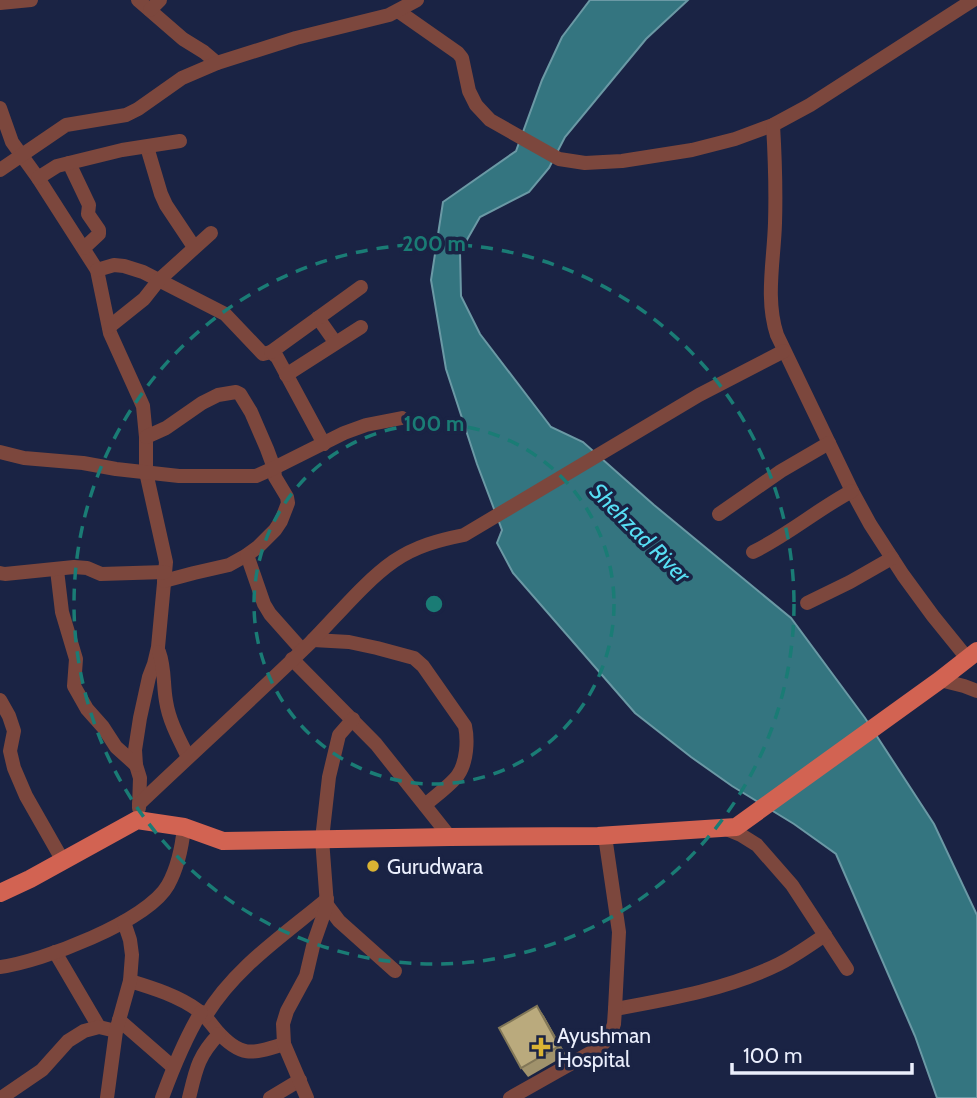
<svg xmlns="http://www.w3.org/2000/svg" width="977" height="1098" font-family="Cabin,sans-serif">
<rect width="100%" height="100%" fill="#1a2344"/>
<path fill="#347580" stroke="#6b99a5" stroke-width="2" d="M 590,0 L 688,0 L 646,39 L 565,137 L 549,168 L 529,192 L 480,217 L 460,252 L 461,296 L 480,334 L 551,427 L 583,442 L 654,505 L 791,618 L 865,718 L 934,824 L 977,915 L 977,1098 L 937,1098 L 915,1036 L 836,854 L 794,824 L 732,786 L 691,757 L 635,713 L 513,573 L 497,543 L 502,530 L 477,464 L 446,369 L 431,280 L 443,202 L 516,151 L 542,80 L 562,37 Z"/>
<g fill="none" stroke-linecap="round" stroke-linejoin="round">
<g stroke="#7c473d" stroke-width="14">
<path d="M 138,0 L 183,39 L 204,52 L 217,63"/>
<path d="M 0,3 L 31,0"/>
<path d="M 150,10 L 160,0"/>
<path d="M 398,11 L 458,53 L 462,58 L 469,91 L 476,105 L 490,120 L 559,159 L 585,163 L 622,161 L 692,150 L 735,139 L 773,125 L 810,105 L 973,0"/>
<path d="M 0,108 L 12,142 L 38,178 L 97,270 L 110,333 L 143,406 L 146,437 L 146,472 L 166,562 L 158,647 L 154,664 L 149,677 L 140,718 L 135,750 L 136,765 L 140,778 L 139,808"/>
<path d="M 773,125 C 775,158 776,190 775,223 C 774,260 765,299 777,335 L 852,491 L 870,524 L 903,575 L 933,616 L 967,658"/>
<path d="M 147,147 L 161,194 L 166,205 L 194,247"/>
<path d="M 69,163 L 89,205 L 88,214 L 99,230 L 99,234 L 84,248"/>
<path d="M 0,170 L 66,125 L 126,115 L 138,109 L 182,78 L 217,63 L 296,38 L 389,15 L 417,0"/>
<path d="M 38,178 L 57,166 L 69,163 L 122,150 L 180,141"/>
<path d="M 97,270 L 114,265 L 124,266 L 143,272 L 225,314 L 263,354 L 271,352 L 277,357 L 324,444"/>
<path d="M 318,318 L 335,342"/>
<path d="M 109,327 L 144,299 L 159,280 L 211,233"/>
<path d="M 271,352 L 361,287"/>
<path d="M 286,375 L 361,327"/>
<path d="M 146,437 L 166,428 L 202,403 L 218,395 L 236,392 L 240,394 L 251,412 L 267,449 L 274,468 L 275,477 L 287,497 L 288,503 L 281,521 L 275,530 L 258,547 L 247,555 L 229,565 L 194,573 L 164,581"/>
<path d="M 0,452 L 24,458 L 83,463 L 116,469 L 179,476 L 256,476 L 274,468 L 344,433 L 366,425 L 402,418"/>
<path d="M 719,514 L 781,471 L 829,443"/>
<path d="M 753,552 C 788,535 818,509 852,491"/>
<path d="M 247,555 L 264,604 L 270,614 L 302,650"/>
<path d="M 57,570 L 62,612 L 76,659 L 74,686 L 87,709 L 103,727 L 116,747 L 136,765"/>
<path d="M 0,573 L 5,574 L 74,567 L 87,568 L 101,574 L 165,572"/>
<path d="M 807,603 L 850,582 L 892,558"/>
<path d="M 313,640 L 349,642 L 377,648 L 414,658 L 423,666 L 465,726 C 468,740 467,762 458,775 C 451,785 435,796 425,805"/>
<path d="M 159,652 C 165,668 163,685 166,701 C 169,721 179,739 188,757"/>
<path d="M 292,659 L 376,744 L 450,837"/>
<path d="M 940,680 L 964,686 L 977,691"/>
<path d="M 0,700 L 9,716 L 14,731 L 10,751 L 14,768 L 26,796 L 63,861"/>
<path d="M 139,804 C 196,750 254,697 310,643 C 336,617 365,581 394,561 C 416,546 439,540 464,535 L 699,395 L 784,351"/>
<path d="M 724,828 L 741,835 L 757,845 L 792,885 L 847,969"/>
<path d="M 327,905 L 339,921 L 395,971"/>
<path d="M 55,952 L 99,1027"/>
<path d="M 0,967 C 41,962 148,921 168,885 C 178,867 182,847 184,827"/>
<path d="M 130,981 C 153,988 179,996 199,1011 C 206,1016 211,1024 217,1031 C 241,1058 252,1054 284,1044"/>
<path d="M 615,1009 C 670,999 728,989 779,964 C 795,956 810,945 825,935"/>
<path d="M 205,1017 C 234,968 284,935 327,899"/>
<path d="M 119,1020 L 173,1067"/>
<path d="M 1,1098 L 42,1070 L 68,1041 L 84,1031 L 99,1027 L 116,1031"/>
<path d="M 107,1098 L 116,1031 L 130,981 L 132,955 L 130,940 L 124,922"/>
<path d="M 162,1098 C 173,1068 185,1039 201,1012"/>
<path d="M 189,1098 C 196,1069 198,1056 219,1034"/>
<path d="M 270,1098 L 300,1080"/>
<path d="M 307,1098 L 284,1044 L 283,1024 L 287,1011 L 306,976 L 314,942 L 327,905 L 322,839 L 329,777 L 339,735 L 353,719"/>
<path d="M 510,1098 L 597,1049 L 609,1038 L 614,1024 L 615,1009 L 619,932 L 605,836"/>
</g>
<path stroke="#d26352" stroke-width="18" d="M 0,893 L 30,879 L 137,820 L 184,827 L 223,841 L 450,837 L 598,836 L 736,827 L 940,680 L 977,651"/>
</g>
<path fill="#a0926c" d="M 537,1006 L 544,1016 L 566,1055 L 528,1077 L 521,1068 Z"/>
<path fill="#827758" d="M 537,1006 L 544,1016 L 566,1055 L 559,1046 Z"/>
<path fill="#baaa7d" stroke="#827758" stroke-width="2" d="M 537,1006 L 559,1046 L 521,1068 L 499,1028 Z"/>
<g fill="none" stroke="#1a7c75" stroke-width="3.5" stroke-dasharray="12 9">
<circle cx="434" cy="604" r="180"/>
<circle cx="434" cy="604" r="360"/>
</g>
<g fill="#dab333" stroke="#1a2344" stroke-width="2.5">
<circle cx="373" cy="866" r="7"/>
<path d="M537.5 1036.5h7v7h7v7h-7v7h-7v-7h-7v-7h7z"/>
</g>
<g text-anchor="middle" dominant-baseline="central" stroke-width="7" stroke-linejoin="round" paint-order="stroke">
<g font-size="21" fill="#eaeefc" stroke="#1a2344" text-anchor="start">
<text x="387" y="866">Gurudwara</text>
<text x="557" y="1035">Ayushman<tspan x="557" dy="24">Hospital</tspan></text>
</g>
<g font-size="23" font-style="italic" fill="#57def4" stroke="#1a2344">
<text transform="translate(640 533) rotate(45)">Shehzad River</text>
</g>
</g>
<circle cx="434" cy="604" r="10" fill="#1a7c75" stroke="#1a2344" stroke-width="3.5"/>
<g font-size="21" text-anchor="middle" font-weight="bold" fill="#1a7c75" stroke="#1a2344" stroke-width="7" stroke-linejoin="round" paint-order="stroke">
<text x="434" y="251">200 m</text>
<text x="434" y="431">100 m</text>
</g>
<path d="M732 1063v10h180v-10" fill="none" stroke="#eaeefc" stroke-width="3.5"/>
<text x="743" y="1063" font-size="21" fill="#eaeefc" stroke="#1a2344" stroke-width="5" paint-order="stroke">100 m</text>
</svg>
